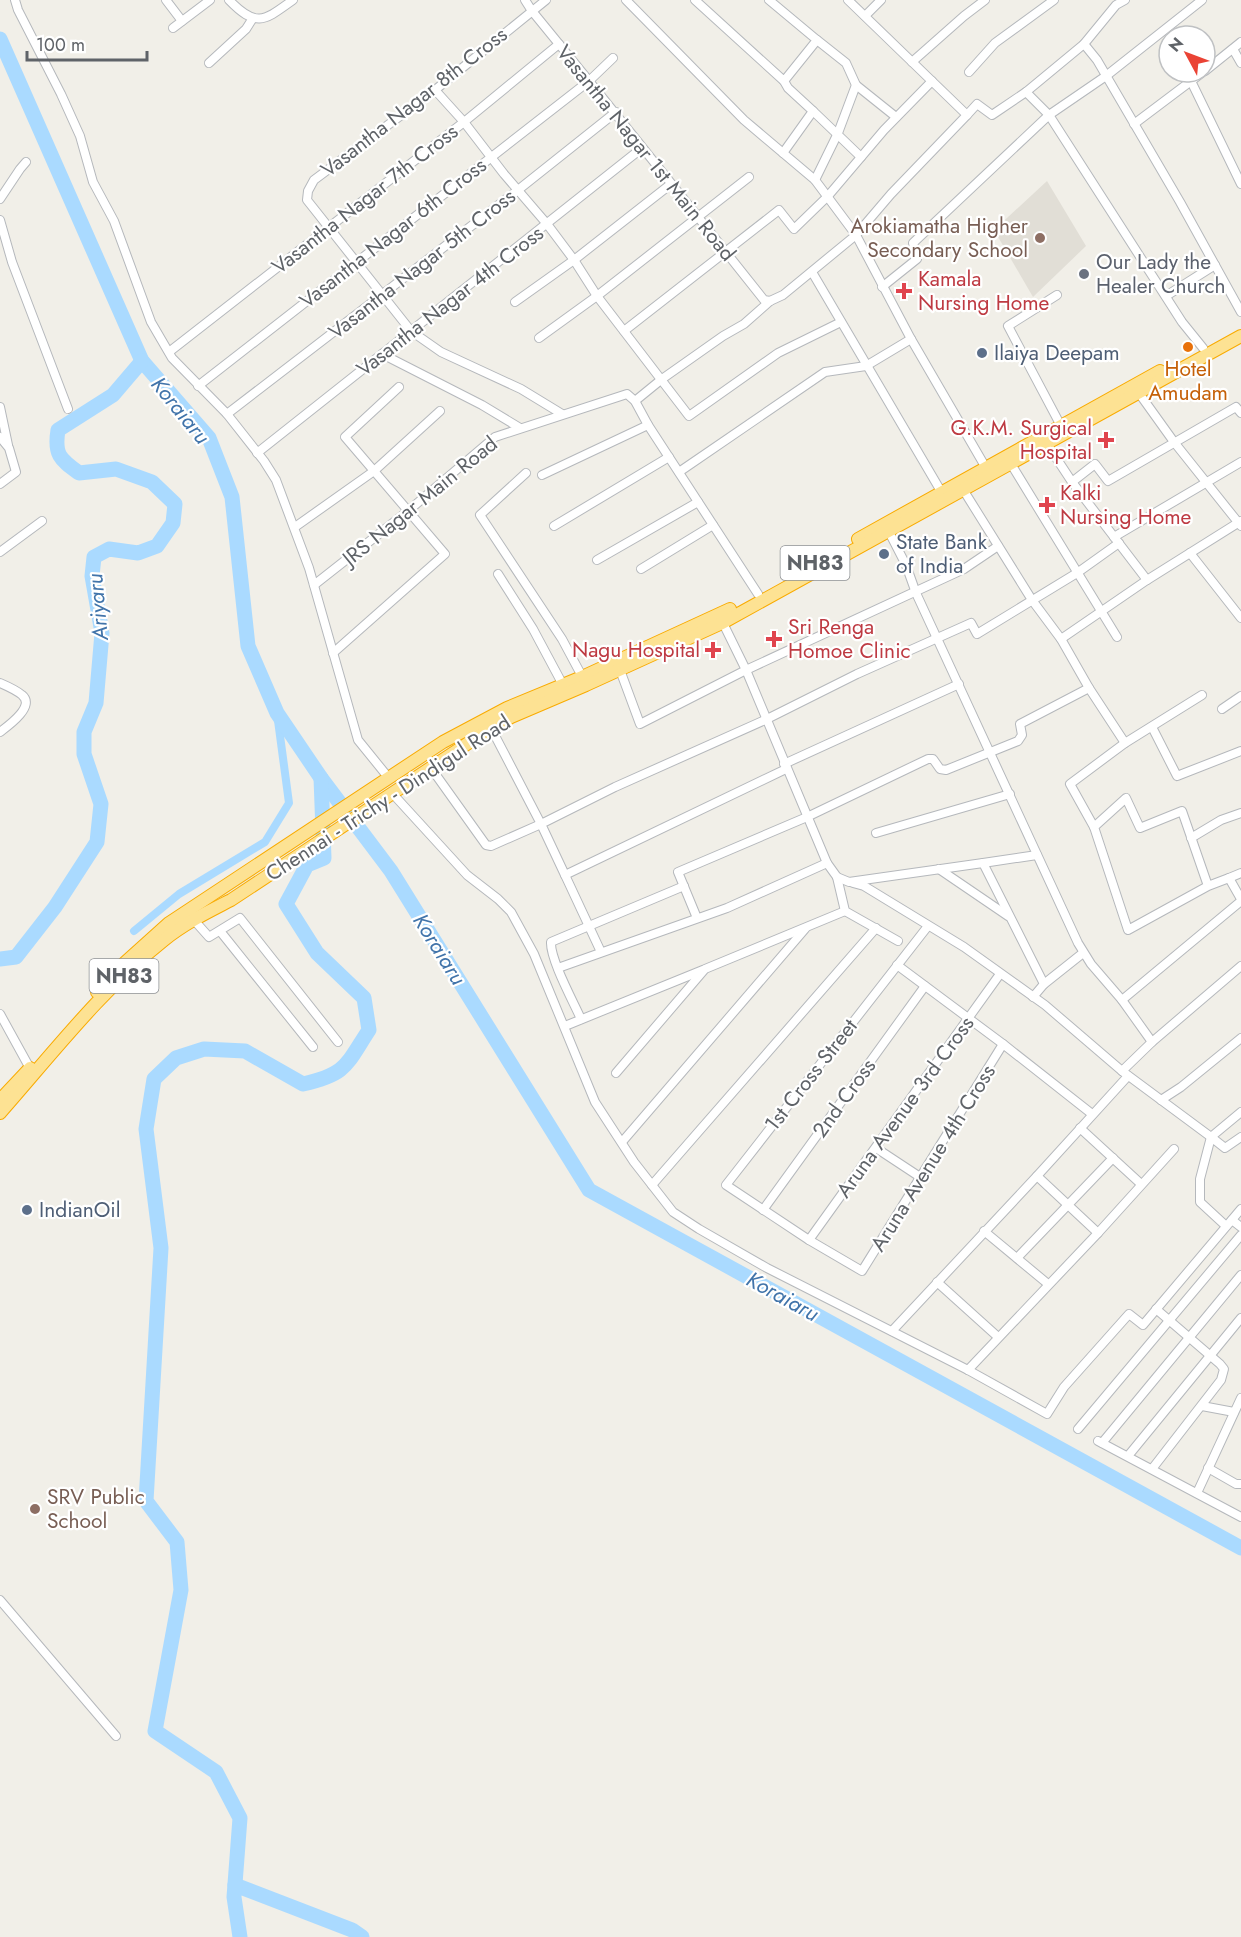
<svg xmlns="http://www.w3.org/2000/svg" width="1241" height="1937" font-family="Jost,sans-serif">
<rect width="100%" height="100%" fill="#f1efe8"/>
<path fill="#e1ded6" d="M 1047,181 L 1086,246 L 1033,297 L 994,230 Z"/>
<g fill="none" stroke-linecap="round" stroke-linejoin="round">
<path stroke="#aadaff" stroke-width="8" d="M 134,931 L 179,894 L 265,842 L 289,803 L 277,713"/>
<g stroke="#aadaff" stroke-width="15">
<path d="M 0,39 L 142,361 L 209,438 L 232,497 L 248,646 L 277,713 L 321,778 L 391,871 L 589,1190 L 1241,1548"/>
<path d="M 0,959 L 16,957 L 55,907 L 97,842 L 101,804 L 84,754 L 84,732 L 96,703 L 102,633 L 92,576 L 94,557 L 109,549 L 138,553 L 157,546 L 173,523 L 175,504 L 152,482 L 116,469 L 79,473 C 60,459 54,455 58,430 L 113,395 L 142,361"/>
<path d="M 235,1885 L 352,1930 L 362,1937"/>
<path d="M 240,1937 L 234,1897 L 240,1818 L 216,1772 L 155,1731 L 181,1590 L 177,1542 L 146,1501 L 161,1248 L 146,1129 L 154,1079 L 176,1058 L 204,1049 L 245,1051 L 303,1084 C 347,1074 346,1065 369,1030 L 364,998 L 317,953 L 286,904 L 307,865 L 324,858 L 321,778"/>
</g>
<defs>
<g id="minor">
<path d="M 15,0 L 18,10 L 61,94 L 80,136 L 93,182 L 114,221 L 151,322 L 172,358 L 227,414 L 264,461 L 276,480 L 309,568 L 358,740 L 388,777"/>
<path d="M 166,0 L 182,21"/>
<path d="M 229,0 C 257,29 265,20 293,0"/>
<path d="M 525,0 L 532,11 C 610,106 687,203 764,300 L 770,301"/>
<path d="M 546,0 L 435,90 L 314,180 L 308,191 L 307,200 L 411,331 L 441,352 L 521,389 L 562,414"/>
<path d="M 626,0 L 744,120 L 815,180 L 856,235 L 783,295 L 770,301 L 744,324 L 723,336 L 662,379 L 635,401"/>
<path d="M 695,0 L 784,81 L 817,40 L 769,0"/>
<path d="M 848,0 L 967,115 L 891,194 L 856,235 L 911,339 L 986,468"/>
<path d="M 865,16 L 881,0"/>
<path d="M 173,28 L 210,0"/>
<path d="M 1084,44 L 1097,60 L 1180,202 L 1241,312"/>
<path d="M 1233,49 L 1241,63"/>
<path d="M 912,62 L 964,16 L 985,0"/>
<path d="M 209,63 L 246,29 L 253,18"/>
<path d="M 1205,71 L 1241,42"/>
<path d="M 969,72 L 995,43 L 1054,0"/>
<path d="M 1191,81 L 1241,184"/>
<path d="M 856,85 L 896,117"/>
<path d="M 435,90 L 464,122 L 504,174 L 547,224 L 574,260 L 597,296 L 689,416 L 778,353 L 841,322"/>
<path d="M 1026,92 L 1049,115 L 1182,322 L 1203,348"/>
<path d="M 813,111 L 861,157"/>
<path d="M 967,115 L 977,104 L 992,115 L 1026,92 L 1084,44 L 1116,5 L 1125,0"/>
<path d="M 1134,124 L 1203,72"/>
<path d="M 783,153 L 813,111 L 788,88 L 784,81"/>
<path d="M 815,180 L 838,133 L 856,85 L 846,63 L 817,40"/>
<path d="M 0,199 L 20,169 L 26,162"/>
<path d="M 0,220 L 12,262 L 68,409"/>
<path d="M 812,272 L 942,493"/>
<path d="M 882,287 L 917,259 L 913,243 L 1049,115 L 1106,76 L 1202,0"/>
<path d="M 1057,295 L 1008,326 L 1061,426"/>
<path d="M 1166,296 L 1215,265"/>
<path d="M 515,302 L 574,260 L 671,184"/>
<path d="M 624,331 L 779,210 L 794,229 L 828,196 L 884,130 L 932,81"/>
<path d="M 539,338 L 597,296 L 749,177"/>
<path d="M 169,352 L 464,122 L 559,44"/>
<path d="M 382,354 L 482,405 L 520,428"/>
<path d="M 198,386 L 589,81 L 613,58"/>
<path d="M 1136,389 L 1174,442 L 1241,526"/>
<path d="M 0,407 L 8,445"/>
<path d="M 227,414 L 518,190 L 616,112"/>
<path d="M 0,437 L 9,448 L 16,472 L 0,484"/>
<path d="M 1047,444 L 1072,482 L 1147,580"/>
<path d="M 257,453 L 642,148"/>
<path d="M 1011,464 L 1117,637"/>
<path d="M 679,472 L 825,372 L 866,366 L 911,339"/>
<path d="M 526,473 L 480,515 L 562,639 L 584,680"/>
<path d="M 542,475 L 648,425"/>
<path d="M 1072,482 L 1095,464 L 1108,481 L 1236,407 L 1241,413"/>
<path d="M 964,491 L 1032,600 L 1061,639 L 1089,688 L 1125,743"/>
<path d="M 554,526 L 669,457"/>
<path d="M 295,527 L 374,471 L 440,411"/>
<path d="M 889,532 L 906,565 L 916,593 L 1078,943 L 1091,964 L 1122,1000 L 1152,1042"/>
<path d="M 1114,537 L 1241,462"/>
<path d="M 0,552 L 42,521"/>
<path d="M 1190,553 L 1241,618"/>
<path d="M 597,560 L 698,502"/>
<path d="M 641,569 L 713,525"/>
<path d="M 498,574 L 533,629 L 563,685"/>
<path d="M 314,585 L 408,511 L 495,437 L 627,394 L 635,401 L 648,425 L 758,594"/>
<path d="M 721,619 L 746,670 L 827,863 L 837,877 L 849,882 L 983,863 L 1044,984 L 1033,997"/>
<path d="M 1061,639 L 1147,580 L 1241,521"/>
<path d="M 333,653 L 445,554 L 345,437 L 399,387"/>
<path d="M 620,670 L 640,724 L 746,670 L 964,569 L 998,546"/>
<path d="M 0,683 C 7,686 16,690 22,695 C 36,706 8,726 0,732"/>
<path d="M 1222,709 L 1241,696"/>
<path d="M 1152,727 L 1177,776 L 1241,751"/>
<path d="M 784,764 L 959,684"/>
<path d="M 431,768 L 486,845 L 491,846 L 541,824 L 491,728"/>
<path d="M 786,769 L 565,875 L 541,824 L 615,787 L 765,720 L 857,674 L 971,623 L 977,634 L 1077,573 L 1119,543"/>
<path d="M 392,793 L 467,875 L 498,899 L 511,912 L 534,954 L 595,1102 L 634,1162 L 673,1212 L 699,1229 L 767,1268 L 968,1370 L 1047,1414 L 1064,1387 L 1129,1314 L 1143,1325 L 1241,1209"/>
<path d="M 1094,827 L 1070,784 L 1125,743 L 1202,695"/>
<path d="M 876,833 L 1010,794"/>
<path d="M 1191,838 L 1221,820 L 1241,813"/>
<path d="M 983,863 L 1037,855"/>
<path d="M 939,869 L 1008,916"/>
<path d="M 1241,873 L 1229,878 L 1241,899"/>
<path d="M 565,875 L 601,952"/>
<path d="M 837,877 L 845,911 L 898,941"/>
<path d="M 853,883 L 864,886 L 964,947 L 1045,1005 L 1122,1071 L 1211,1137 L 1241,1112"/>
<path d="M 1208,886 L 1182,811 L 1140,828 L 1126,798 L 1094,827 L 1128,930 L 1208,886 L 1229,878"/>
<path d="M 697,918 L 678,872 L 807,817 L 928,759 L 933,759 L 940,769 L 946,770 L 1018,741 L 1022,735 L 1020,724 L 1089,688"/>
<path d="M 193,919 L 209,937 L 240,918 L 338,1042"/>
<path d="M 928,926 L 726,1185 L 809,1240 L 862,1271 L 1003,1044"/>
<path d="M 220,931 L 313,1047"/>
<path d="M 897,965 L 1003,1044 L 1092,1114"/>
<path d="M 558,968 L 727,908 L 827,863"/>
<path d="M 1044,984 L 1083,953"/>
<path d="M 1122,1000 L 1241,901"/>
<path d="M 0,1014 L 32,1072"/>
<path d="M 581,1019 C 573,1001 550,959 551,942 L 684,886"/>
<path d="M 565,1026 L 703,970"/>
<path d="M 1122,1071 L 1152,1042 L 1241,966"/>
<path d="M 616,1073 L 705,969 L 845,911"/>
<path d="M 1161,1100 L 1181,1087 L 1241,1038"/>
<path d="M 1080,1128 L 1141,1184"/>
<path d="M 622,1142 L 805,929"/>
<path d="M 876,1148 L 920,1177"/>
<path d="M 1037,1176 L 1098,1233"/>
<path d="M 652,1185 L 876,928"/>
<path d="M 763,1210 L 925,986"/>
<path d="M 1232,1220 L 1241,1227"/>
<path d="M 1226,1226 L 1200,1202 L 1200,1179 L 1211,1137 L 1225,1148 L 1241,1137"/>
<path d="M 984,1231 L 1048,1284"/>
<path d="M 809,1240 L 1000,974"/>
<path d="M 1017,1258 L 1113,1158"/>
<path d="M 937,1282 L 998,1337"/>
<path d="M 892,1331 L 1037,1176 L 1128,1076"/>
<path d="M 968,1370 L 1098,1233 L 1174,1149"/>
<path d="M 1202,1406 L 1234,1412"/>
<path d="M 1078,1429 L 1241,1235"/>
<path d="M 1098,1441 L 1241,1517"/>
<path d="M 1102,1443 L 1241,1275"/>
<path d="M 1128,1456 L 1241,1318"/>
<path d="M 1208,1468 L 1236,1484 L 1241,1484"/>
<path d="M 1152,1469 L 1214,1389 L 1221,1380 L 1224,1369 L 1220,1364 L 1156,1309"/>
<path d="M 1197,1493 L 1241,1398"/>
<path d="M 0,1600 L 116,1736"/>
</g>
<g id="highway">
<path d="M 858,539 L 1160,371"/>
<path d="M 97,992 L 119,968 L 169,923 L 443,742 L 507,708 L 582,677 L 730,609"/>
<path d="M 0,1100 L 30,1068"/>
<path d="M 0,1113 C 52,1054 102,989 164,940 C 185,923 208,912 231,900 L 491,728 L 511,717 L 586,685 L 722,623 L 1241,336"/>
</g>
</defs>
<use href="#minor" stroke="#b5b8bc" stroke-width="10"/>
<use href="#highway" stroke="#f9ab00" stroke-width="14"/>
<use href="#minor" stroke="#fff" stroke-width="8"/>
<use href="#highway" stroke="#fde293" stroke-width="12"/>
</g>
<g fill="#8d6e63" stroke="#fff" stroke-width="2">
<circle cx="1040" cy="238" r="6"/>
<circle cx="35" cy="1509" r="6"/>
</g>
<circle fill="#6b7280" stroke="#fff" stroke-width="2" cx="1084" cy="274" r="6"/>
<g fill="#e0444e" stroke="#fff" stroke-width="2">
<path d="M901 282h6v6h6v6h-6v6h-6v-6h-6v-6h6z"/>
<path d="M1103 431h6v6h6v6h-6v6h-6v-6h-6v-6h6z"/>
<path d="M1044 496h6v6h6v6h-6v6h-6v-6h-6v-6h6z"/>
<path d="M771 630h6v6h6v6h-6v6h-6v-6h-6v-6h6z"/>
<path d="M710 641h6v6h6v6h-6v6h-6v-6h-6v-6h6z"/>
</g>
<circle fill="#e8710a" stroke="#fff" stroke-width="2" cx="1188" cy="347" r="6"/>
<g fill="#5c6f8a" stroke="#fff" stroke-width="2">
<circle cx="982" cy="353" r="6"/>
<circle cx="884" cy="554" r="6"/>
<circle cx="27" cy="1210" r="6"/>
</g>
<g text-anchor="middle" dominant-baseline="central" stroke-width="4.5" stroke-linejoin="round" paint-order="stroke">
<g fill="#fff" stroke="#8f9295" stroke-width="1.5">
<rect x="780.5" y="546" width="69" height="34" rx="4.5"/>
<rect x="89.5" y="959" width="69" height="34" rx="4.5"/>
</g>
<g font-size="20" font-weight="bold" fill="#5f6368">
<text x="815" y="563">NH83</text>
<text x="124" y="976">NH83</text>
</g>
<g font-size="21" fill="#5f6368" stroke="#fff">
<text transform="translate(414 102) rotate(-38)">Vasantha Nagar 8th Cross</text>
<text transform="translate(646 153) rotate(51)">Vasantha Nagar 1st Main Road</text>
<text transform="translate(365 199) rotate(-38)">Vasantha Nagar 7th Cross</text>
<text transform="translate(393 233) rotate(-38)">Vasantha Nagar 6th Cross</text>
<text transform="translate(422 264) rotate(-38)">Vasantha Nagar 5th Cross</text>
<text transform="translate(450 301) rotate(-38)">Vasantha Nagar 4th Cross</text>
<text transform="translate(420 501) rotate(-39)">JRS Nagar Main Road</text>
<text transform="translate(388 798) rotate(-33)">Chennai - Trichy - Dindigul Road</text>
<text transform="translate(811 1075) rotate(-52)">1st Cross Street</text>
<text transform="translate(844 1098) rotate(-54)">2nd Cross</text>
<text transform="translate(905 1107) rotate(-54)">Aruna Avenue 3rd Cross</text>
<text transform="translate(933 1158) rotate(-58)">Aruna Avenue 4th Cross</text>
</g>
<g font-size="21" fill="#785e54" stroke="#fff" text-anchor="end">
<text x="1028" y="226">Arokiamatha Higher<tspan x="1028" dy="24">Secondary School</tspan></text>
<text x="47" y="1497" text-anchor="start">SRV Public<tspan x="47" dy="24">School</tspan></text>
</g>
<g font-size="21" fill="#5b616d" stroke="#fff" text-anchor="start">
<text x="1096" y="262">Our Lady the<tspan x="1096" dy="24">Healer Church</tspan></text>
</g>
<g font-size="21" fill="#be3a42" stroke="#fff" text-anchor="start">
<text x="918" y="279">Kamala<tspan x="918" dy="24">Nursing Home</tspan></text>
<text x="1092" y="428" text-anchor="end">G.K.M. Surgical<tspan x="1092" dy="24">Hospital</tspan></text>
<text x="1060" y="493">Kalki<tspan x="1060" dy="24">Nursing Home</tspan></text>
<text x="788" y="627">Sri Renga<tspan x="788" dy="24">Homoe Clinic</tspan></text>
<text x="700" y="650" text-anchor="end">Nagu Hospital</text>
</g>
<g font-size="21" fill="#4e5e75" stroke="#fff" text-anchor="start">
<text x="994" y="353">Ilaiya Deepam</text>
<text x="896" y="542">State Bank<tspan x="896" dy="24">of India</tspan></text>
<text x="39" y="1210">IndianOil</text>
</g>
<g font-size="21" fill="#c56008" stroke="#fff">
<text x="1188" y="369">Hotel<tspan x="1188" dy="24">Amudam</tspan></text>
</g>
<g font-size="22" font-style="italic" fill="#4174aa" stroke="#fff">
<text transform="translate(181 410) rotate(51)">Koraiaru</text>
<text transform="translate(97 607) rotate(-95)">Ariyaru</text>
<text transform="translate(440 949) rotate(58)">Koraiaru</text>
<text transform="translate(783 1296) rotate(29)">Koraiaru</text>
</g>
</g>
<g transform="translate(1187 54) rotate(311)"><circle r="28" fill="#ffffff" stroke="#bfc1c3" stroke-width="1.5"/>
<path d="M0-4.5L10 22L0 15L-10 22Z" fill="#ea4335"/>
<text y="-9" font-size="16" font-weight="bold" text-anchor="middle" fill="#5f6368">N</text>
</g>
<path d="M27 51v9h120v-9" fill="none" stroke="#5f6368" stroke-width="3"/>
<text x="36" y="51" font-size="18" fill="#5f6368" stroke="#ffffff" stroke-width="4.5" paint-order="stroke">100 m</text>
</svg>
